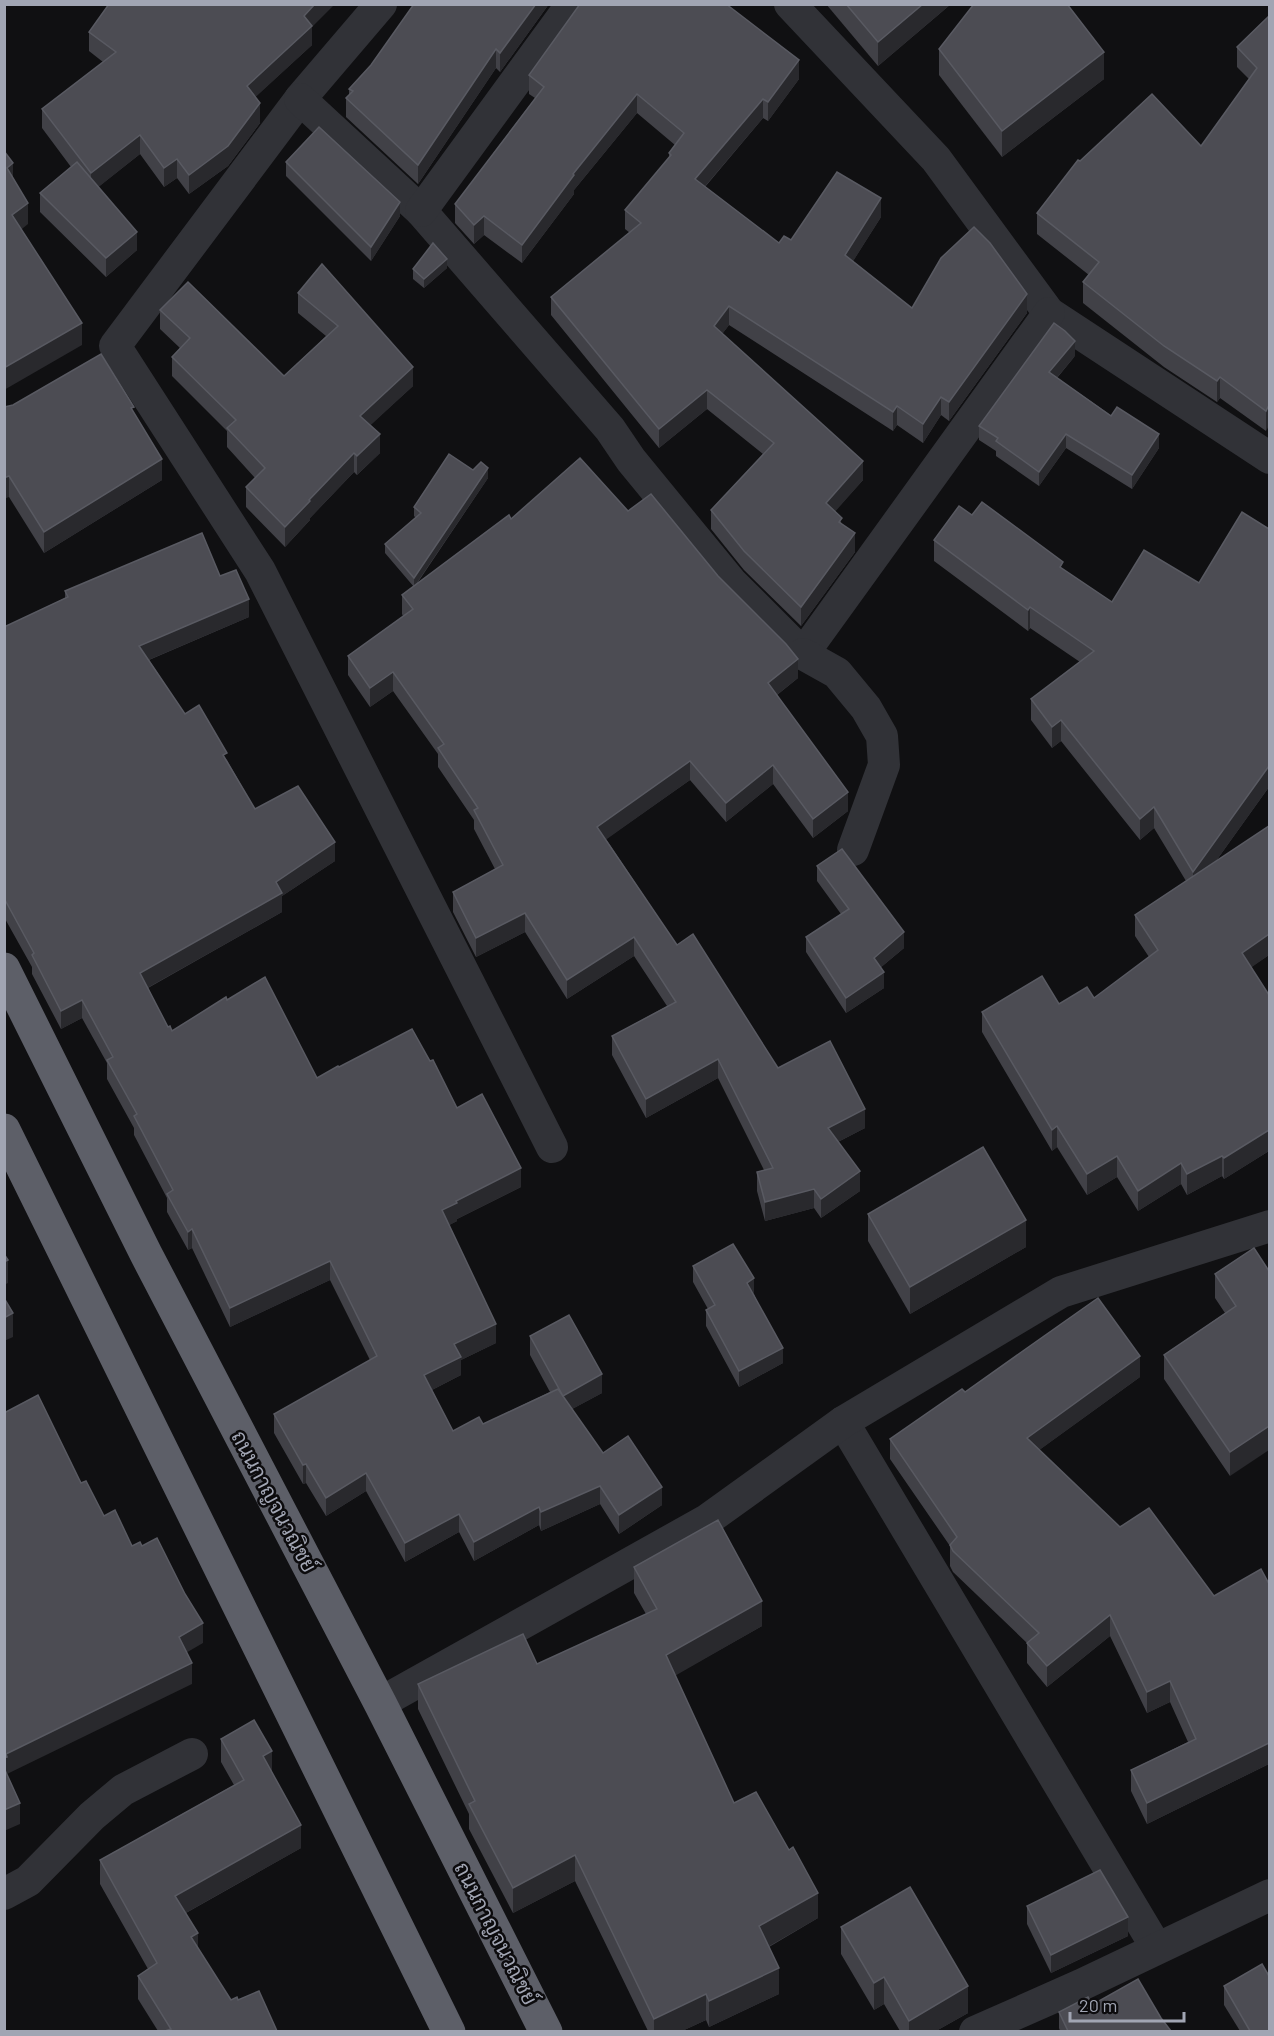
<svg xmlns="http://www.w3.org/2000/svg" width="1274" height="2036" font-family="Barlow,Sarabun,sans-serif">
<rect width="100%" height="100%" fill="#101012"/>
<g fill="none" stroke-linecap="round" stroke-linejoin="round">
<g stroke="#313237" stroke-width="32">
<path d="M 381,4 L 300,99 L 115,346 L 260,571 L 552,1147"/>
<path d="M 790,4 L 936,159 L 1049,313 L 1270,458"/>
<path d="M 300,99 L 421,211 L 610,429 L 631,460 L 731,582 L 803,654 L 1049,313"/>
<path d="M 421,211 L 572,4"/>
<path d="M 803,654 L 837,673 L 866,708 L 882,736 L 884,765 L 853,850"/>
<path d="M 843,1422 L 1156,1947"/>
<path d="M 380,1703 L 707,1520 L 843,1422 L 1061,1292 L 1270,1226"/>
<path d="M 4,1894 L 28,1881 L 92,1816 L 123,1790 L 192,1754"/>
<path d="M 975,2032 L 1081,1985 L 1270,1895"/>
</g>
<g stroke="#5d5f68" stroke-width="33">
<path d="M 4,969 L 146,1254 L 380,1703 L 546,2032"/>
<path d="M 4,1130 L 449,2032"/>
</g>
</g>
<g fill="#414147">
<path d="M 549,4 L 500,72 L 496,68 L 418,184 L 346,117 L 346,98 L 349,95 L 349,89 Z"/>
<path d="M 728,4 L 728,6 L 799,79 L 768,121 L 763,118 L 705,187 L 779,243 L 881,217 L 853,261 L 912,308 L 1027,313 L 949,421 L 941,415 L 923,443 L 897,425 L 893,431 L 729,325 L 722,334 L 863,480 L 835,511 L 842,524 L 855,552 L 801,626 L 744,570 L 711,529 L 711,510 L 763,454 L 707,409 L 659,448 L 551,315 L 551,297 L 630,233 L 625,229 L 625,210 L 669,158 L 669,153 L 675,145 L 637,113 L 574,190 L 574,194 L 522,263 L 484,235 L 474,244 L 455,223 L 455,204 L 535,98 L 529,94 L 529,75 Z"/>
<path d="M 826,4 L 951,4 L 878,66 Z"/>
<path d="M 1269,16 L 1266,431 L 1220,398 L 1217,402 L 1164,367 L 1083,303 L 1083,282 L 1089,275 L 1037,234 L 1037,213 L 1080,161 L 1201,146 L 1249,79 L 1237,67 L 1237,47 Z"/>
<path d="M 312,27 L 312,45 L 255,97 L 260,123 L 228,166 L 189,194 L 177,178 L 164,187 L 140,154 L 98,187 L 137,250 L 106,277 L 40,212 L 40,193 L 71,167 L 42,128 L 42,109 L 103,62 L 89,51 L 89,32 Z"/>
<path d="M 939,49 L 1104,79 L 1002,157 L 939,75 Z"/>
<path d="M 286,162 L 400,216 L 371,261 L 286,176 Z"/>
<path d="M 447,268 L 424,288 L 413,279 L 413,269 Z"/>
<path d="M 298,293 L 413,386 L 370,425 L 380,453 L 357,475 L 354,472 L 310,518 L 310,520 L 285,547 L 246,507 L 246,487 L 255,478 L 227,447 L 227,431 L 172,376 L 172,357 L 180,348 L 160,329 L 160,310 L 284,376 L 326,336 L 298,313 Z"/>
<path d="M 1075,356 L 1057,378 L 1159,448 L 1132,489 L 1066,448 L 1039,486 L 996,456 L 996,451 L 979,440 L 979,426 Z"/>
<path d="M 4,407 L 134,413 L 162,480 L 44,553 L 9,497 Z"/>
<path d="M 473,470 L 488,478 L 416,585 L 511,519 L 628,511 L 798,678 L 777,695 L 848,811 L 813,838 L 773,784 L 726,822 L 690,780 L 606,839 L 677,945 L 778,1068 L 865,1128 L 838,1142 L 860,1191 L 821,1218 L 814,1208 L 765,1221 L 757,1191 L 757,1172 L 764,1170 L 718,1078 L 646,1118 L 612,1055 L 612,1036 L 667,1006 L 634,956 L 567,999 L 525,932 L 476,957 L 453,912 L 453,892 L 495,869 L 474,829 L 474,820 L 438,767 L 438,754 L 393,691 L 370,707 L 348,675 L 348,656 L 403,616 L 402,614 L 402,595 L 414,587 L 385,553 L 385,544 L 416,518 L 414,516 L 414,507 Z"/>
<path d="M 972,515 L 1063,569 L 1269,787 L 1216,861 L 1269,826 L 1269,955 L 1251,967 L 1269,995 L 1269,1151 L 1224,1179 L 1222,1176 L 1187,1195 L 1181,1184 L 1138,1211 L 1117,1177 L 1087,1195 L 1057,1147 L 1052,1151 L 982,1032 L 982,1012 L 1059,1004 L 1094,998 L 1149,957 L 1135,936 L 1135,915 L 1186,881 L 1154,828 L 1140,840 L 1061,741 L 1052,748 L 1031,720 L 1031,699 L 1080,662 L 1030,628 L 1028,631 L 934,561 L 934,540 Z"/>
<path d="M 220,576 L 249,617 L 149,660 L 185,714 L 227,760 L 255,809 L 335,861 L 282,896 L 282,912 L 148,988 L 168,1027 L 172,1031 L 227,1000 L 317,1078 L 339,1067 L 430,1061 L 457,1108 L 521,1187 L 457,1219 L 457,1221 L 449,1225 L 496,1343 L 461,1360 L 461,1375 L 432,1390 L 453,1431 L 483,1424 L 550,1392 L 530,1355 L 530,1336 L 602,1393 L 572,1409 L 603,1453 L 662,1505 L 619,1534 L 600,1504 L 541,1531 L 539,1525 L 474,1561 L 459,1532 L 405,1562 L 366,1491 L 326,1516 L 306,1483 L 303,1484 L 274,1433 L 274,1414 L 370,1360 L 330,1280 L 230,1327 L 192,1248 L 188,1250 L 167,1212 L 167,1198 L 134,1135 L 134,1128 L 107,1079 L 107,1063 L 82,1018 L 61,1029 L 32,974 L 32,967 L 4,917 L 4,627 L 65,598 L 65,591 Z"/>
<path d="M 817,866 L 904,948 L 880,968 L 884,988 L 846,1013 L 806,952 L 806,937 L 841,914 L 817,881 Z"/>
<path d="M 868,1214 L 1026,1247 L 910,1314 L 868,1241 Z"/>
<path d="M 1254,1248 L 1230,1476 L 1164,1379 L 1164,1355 L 1225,1313 L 1215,1298 L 1215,1274 Z"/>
<path d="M 693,1266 L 754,1294 L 783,1363 L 739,1387 L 706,1326 L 706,1310 L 708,1309 L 693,1282 Z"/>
<path d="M 1140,1377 L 1039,1450 L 1269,1764 L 1147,1824 L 1131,1791 L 1131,1770 L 1188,1742 L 1170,1702 L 1147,1713 L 1110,1636 L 1047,1687 L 1027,1663 L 1027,1643 L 953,1572 L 950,1566 L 950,1546 L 890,1459 L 890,1439 L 965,1392 Z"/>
<path d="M 634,1567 L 762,1626 L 675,1675 L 734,1803 L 818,1918 L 769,1947 L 779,1994 L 709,2027 L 706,2020 L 682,2031 L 648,2031 L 575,1881 L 513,1913 L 469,1829 L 469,1814 L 418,1709 L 418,1684 L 537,1664 L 646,1614 L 634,1593 Z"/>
<path d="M 221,1739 L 272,1773 L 301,1848 L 186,1913 L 198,1948 L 231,2000 L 238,2000 L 277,2031 L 158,2031 L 138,1999 L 138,1976 L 148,1969 L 100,1884 L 100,1860 L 234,1785 L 221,1762 Z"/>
<path d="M 1027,1906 L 1128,1936 L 1051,1973 L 1027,1924 Z"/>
<path d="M 841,1927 L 968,2013 L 936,2031 L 900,2031 L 884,2004 L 874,2010 L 841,1954 Z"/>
<path d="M 1224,1986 L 1269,2031 L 1240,2031 L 1224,2005 Z"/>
<path d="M 1092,2005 L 1161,2018 L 1171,2031 L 1060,2031 L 1059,2028 L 1059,2012 Z"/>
</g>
<g fill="#29292d">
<path d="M 315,4 L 335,4 L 312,27 L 312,45 L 247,105 L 247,86 L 304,16 Z"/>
<path d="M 536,4 L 549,4 L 500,72 L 500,53 Z"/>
<path d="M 923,4 L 951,4 L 878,66 L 878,42 Z"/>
<path d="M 496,49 L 496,68 L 418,184 L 418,165 Z"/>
<path d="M 1104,52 L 1104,79 L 1002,157 L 1002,131 Z"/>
<path d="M 799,60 L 799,79 L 768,121 L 768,102 Z"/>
<path d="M 637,94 L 637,113 L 574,190 L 574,194 L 522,263 L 522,245 L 573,174 Z"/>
<path d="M 763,99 L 763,118 L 695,198 L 695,179 Z"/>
<path d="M 260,103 L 260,123 L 228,166 L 189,194 L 189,175 Z"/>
<path d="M 140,135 L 140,154 L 91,193 L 91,173 Z"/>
<path d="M 177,159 L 177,178 L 164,187 L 164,168 Z"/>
<path d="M 13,163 L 13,185 L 7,168 Z"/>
<path d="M 881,198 L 881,217 L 845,274 L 845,255 Z"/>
<path d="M 400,202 L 400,216 L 371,261 L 371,247 Z"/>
<path d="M 28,203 L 28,224 L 12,237 L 12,215 Z"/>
<path d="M 484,216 L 484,235 L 474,244 L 474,225 Z"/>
<path d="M 137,232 L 137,250 L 106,277 L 106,258 Z"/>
<path d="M 447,259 L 447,268 L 424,288 L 424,279 Z"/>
<path d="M 1027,294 L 1027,313 L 949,421 L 949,402 Z"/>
<path d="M 729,306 L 729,325 L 714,345 L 714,326 Z"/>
<path d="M 82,323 L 82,345 L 4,390 L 4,368 Z"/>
<path d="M 1075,341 L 1075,356 L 1049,387 L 1049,372 Z"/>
<path d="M 413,367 L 413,386 L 360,435 L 360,416 Z"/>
<path d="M 1220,377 L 1220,398 L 1217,402 L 1217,381 Z"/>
<path d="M 707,390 L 707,409 L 659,448 L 659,429 Z"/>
<path d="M 941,397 L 941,415 L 923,443 L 923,424 Z"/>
<path d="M 1269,405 L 1269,426 L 1266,431 L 1266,411 Z"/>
<path d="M 897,406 L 897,425 L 893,431 L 893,412 Z"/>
<path d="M 380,434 L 380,453 L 357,475 L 357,456 Z"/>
<path d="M 1066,434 L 1066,448 L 1039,486 L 1039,472 Z"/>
<path d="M 1159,434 L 1159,448 L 1132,489 L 1132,475 Z"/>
<path d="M 354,453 L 354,472 L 310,518 L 310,520 L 285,547 L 285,527 L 309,500 Z"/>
<path d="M 162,459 L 162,480 L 44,553 L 44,532 Z"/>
<path d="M 863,461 L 863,480 L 826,522 L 826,503 Z"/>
<path d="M 488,468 L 488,478 L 414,587 L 414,578 Z"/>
<path d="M 9,476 L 9,497 L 4,499 L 4,478 Z"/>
<path d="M 855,533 L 855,552 L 801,626 L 801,607 Z"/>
<path d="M 249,599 L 249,617 L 139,664 L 139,646 Z"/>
<path d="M 1030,607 L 1030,628 L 1028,631 L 1028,610 Z"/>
<path d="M 798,659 L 798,678 L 768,702 L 768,683 Z"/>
<path d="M 393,672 L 393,691 L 370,707 L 370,688 Z"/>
<path d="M 1061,720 L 1061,741 L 1052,748 L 1052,727 Z"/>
<path d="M 690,761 L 690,780 L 597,846 L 597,827 Z"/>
<path d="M 773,765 L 773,784 L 726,822 L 726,803 Z"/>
<path d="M 1269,766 L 1269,787 L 1193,893 L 1193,872 Z"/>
<path d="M 848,792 L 848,811 L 813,838 L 813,819 Z"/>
<path d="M 1154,807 L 1154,828 L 1140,840 L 1140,819 Z"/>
<path d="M 335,842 L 335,861 L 282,896 L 282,912 L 140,992 L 140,973 Z"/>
<path d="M 525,913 L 525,932 L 476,957 L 476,938 Z"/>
<path d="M 904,932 L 904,948 L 874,973 L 874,958 Z"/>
<path d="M 1269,934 L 1269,955 L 1242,974 L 1242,953 Z"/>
<path d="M 634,937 L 634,956 L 567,999 L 567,980 Z"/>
<path d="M 884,972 L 884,988 L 846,1013 L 846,998 Z"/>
<path d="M 82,1000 L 82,1018 L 61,1029 L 61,1011 Z"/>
<path d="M 718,1059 L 718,1078 L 646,1118 L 646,1099 Z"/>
<path d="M 865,1109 L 865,1128 L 828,1147 L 828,1128 Z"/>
<path d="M 1057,1126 L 1057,1147 L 1052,1151 L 1052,1130 Z"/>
<path d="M 1269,1130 L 1269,1151 L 1224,1179 L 1224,1158 Z"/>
<path d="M 1117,1156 L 1117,1177 L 1087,1195 L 1087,1174 Z"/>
<path d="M 1222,1156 L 1222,1176 L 1187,1195 L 1187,1174 Z"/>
<path d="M 1181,1163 L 1181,1184 L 1138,1211 L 1138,1191 Z"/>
<path d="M 521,1168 L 521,1187 L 457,1219 L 457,1221 L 442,1229 L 442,1210 L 456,1201 Z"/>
<path d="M 860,1171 L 860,1191 L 821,1218 L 821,1199 Z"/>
<path d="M 814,1189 L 814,1208 L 765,1221 L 765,1202 Z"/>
<path d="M 1026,1220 L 1026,1247 L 910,1314 L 910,1287 Z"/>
<path d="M 192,1229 L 192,1248 L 188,1250 L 188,1232 Z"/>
<path d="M 8,1260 L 8,1283 L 4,1285 L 4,1262 Z"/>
<path d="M 330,1261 L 330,1280 L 230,1327 L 230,1308 Z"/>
<path d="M 754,1278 L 754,1294 L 747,1298 L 747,1283 Z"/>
<path d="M 13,1313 L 13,1337 L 4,1341 L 4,1318 Z"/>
<path d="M 496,1324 L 496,1343 L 461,1360 L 461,1375 L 424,1394 L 424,1375 L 454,1344 Z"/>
<path d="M 783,1348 L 783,1363 L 739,1387 L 739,1371 Z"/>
<path d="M 1140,1356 L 1140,1377 L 1027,1459 L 1027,1438 Z"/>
<path d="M 602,1374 L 602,1393 L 563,1414 L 563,1396 Z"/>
<path d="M 1269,1426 L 1269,1450 L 1230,1476 L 1230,1452 Z"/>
<path d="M 306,1464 L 306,1483 L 303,1484 L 303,1465 Z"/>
<path d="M 366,1473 L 366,1491 L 326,1516 L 326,1498 Z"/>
<path d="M 600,1486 L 600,1504 L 541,1531 L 541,1512 Z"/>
<path d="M 662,1487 L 662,1505 L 619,1534 L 619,1515 Z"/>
<path d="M 539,1507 L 539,1525 L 474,1561 L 474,1542 Z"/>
<path d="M 459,1514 L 459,1532 L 405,1562 L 405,1543 Z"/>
<path d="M 762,1601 L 762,1626 L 666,1681 L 666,1655 Z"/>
<path d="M 1110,1615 L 1110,1636 L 1047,1687 L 1047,1666 Z"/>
<path d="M 203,1623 L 203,1643 L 179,1657 L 179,1637 Z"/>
<path d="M 192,1663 L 192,1684 L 7,1774 L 4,1779 L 4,1758 L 6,1754 Z"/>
<path d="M 1170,1681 L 1170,1702 L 1147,1713 L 1147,1692 Z"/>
<path d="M 1269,1743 L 1269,1764 L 1147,1824 L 1147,1803 Z"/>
<path d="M 272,1751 L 272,1774 L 263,1756 Z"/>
<path d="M 20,1803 L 20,1824 L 4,1831 L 4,1810 Z"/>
<path d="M 301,1825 L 301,1848 L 175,1919 L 175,1896 Z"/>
<path d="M 575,1855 L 575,1881 L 513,1913 L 513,1888 Z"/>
<path d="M 818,1893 L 818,1918 L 759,1952 L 759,1926 Z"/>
<path d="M 1128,1917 L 1128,1936 L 1051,1973 L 1051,1955 Z"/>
<path d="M 198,1933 L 198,1956 L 191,1937 Z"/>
<path d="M 779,1968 L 779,1994 L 709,2027 L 709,2001 Z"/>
<path d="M 884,1977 L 884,2004 L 874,2010 L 874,1983 Z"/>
<path d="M 968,1986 L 968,2013 L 936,2031 L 909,2031 L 909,2021 Z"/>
<path d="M 706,1994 L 706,2020 L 682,2031 L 654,2031 L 654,2019 Z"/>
</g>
<g fill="#4c4c53" stroke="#595a62" stroke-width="1.5">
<path d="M 109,4 L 315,4 L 304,16 L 312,26 L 247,86 L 260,103 L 228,146 L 189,175 L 177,159 L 164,168 L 140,135 L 91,173 L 42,109 L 116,52 L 89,32 Z"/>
<path d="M 414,4 L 536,4 L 500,53 L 496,49 L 418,165 L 346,98 L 353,91 L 349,89 L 371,65 Z"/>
<path d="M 580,4 L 726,4 L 799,60 L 768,102 L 763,99 L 695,179 L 779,243 L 784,236 L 791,240 L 837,172 L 881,198 L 845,255 L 912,308 L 941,258 L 974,227 L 990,243 L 1027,294 L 949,402 L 941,397 L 923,424 L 897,406 L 893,412 L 729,306 L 714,326 L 863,461 L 826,503 L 842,518 L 839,522 L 855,533 L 801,607 L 744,551 L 711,510 L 774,443 L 707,390 L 659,429 L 551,297 L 641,223 L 625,210 L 671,155 L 669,153 L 684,133 L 637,94 L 573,174 L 574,175 L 522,245 L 484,216 L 474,225 L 455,204 L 544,87 L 529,75 Z"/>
<path d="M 846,4 L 923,4 L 878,42 Z"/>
<path d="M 974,4 L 1067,4 L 1104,52 L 1002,131 L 939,49 Z"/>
<path d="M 1269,16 L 1269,405 L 1266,411 L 1220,377 L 1217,381 L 1164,346 L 1083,282 L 1099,262 L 1037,213 L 1078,160 L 1080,161 L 1152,94 L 1201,146 L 1257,68 L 1237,47 Z"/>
<path d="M 319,127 L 400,202 L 371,247 L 286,162 Z"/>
<path d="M 4,151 L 13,163 L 7,168 L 28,203 L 12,215 L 82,323 L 4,368 Z"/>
<path d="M 77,162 L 137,232 L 106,258 L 40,193 Z"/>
<path d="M 433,243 L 447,259 L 424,279 L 413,269 Z"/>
<path d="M 322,264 L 413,367 L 360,416 L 380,434 L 357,456 L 354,453 L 309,500 L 310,501 L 285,527 L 246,487 L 265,468 L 227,428 L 236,420 L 172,357 L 190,338 L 160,310 L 188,282 L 284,376 L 338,326 L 298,293 Z"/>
<path d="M 1054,323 L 1065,331 L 1075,341 L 1049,372 L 1111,416 L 1117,407 L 1159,434 L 1132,475 L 1066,434 L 1039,472 L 996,441 L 998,438 L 979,426 Z"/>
<path d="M 101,354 L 134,407 L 131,408 L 162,459 L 44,532 L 9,476 L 4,478 L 4,407 L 13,405 Z"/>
<path d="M 449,454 L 473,470 L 481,462 L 488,468 L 414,578 L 385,544 L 421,513 L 414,507 Z"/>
<path d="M 580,458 L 628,511 L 651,494 L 718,576 L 786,644 L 798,659 L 768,683 L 848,792 L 813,819 L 773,765 L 726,803 L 690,761 L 597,827 L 677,945 L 693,934 L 778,1068 L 830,1041 L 865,1109 L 828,1128 L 860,1171 L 821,1199 L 814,1189 L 765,1202 L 757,1172 L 773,1168 L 718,1059 L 646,1099 L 612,1036 L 676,1002 L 634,937 L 567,980 L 525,913 L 476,938 L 453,892 L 503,865 L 474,810 L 478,808 L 438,748 L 444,744 L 393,672 L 370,688 L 348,656 L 413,609 L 402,595 L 509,515 L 511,519 Z"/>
<path d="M 982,502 L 1063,562 L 1060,567 L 1112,602 L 1144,550 L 1199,583 L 1242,512 L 1269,529 L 1269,766 L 1193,872 L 1154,807 L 1140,819 L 1061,720 L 1052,727 L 1031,699 L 1094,651 L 1030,607 L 1028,610 L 934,540 L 959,506 L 972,515 Z"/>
<path d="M 202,533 L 220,576 L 236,570 L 249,599 L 139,646 L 185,714 L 199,705 L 227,753 L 223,755 L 255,809 L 298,786 L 335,842 L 276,882 L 282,893 L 140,973 L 168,1027 L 170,1026 L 172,1031 L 226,997 L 227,1000 L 265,977 L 317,1078 L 338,1066 L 339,1067 L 412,1029 L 430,1061 L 433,1060 L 457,1108 L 482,1094 L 521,1168 L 456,1201 L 457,1203 L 442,1210 L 496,1324 L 454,1344 L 461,1357 L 424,1375 L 453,1431 L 479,1417 L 483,1424 L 558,1389 L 603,1453 L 628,1436 L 662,1487 L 619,1515 L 600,1486 L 541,1512 L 539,1507 L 474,1542 L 459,1514 L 405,1543 L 366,1473 L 326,1498 L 306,1464 L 303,1465 L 274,1414 L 377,1356 L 330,1261 L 230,1308 L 192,1229 L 188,1232 L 167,1194 L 173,1190 L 134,1116 L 137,1114 L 107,1060 L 113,1057 L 82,1000 L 61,1011 L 32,955 L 34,953 L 4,898 L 4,627 L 68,597 L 65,591 Z"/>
<path d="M 1269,826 L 1269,934 L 1242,953 L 1269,995 L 1269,1130 L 1224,1158 L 1222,1156 L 1187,1174 L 1181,1163 L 1138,1191 L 1117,1156 L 1087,1174 L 1057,1126 L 1052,1130 L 982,1012 L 1042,976 L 1059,1004 L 1087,987 L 1094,998 L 1158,950 L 1135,915 Z"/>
<path d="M 842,849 L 904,932 L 874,958 L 884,972 L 846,998 L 806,937 L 849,909 L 817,866 Z"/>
<path d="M 983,1147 L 1026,1220 L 910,1287 L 868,1214 Z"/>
<path d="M 733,1244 L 754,1278 L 747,1283 L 783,1348 L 739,1371 L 706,1310 L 715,1305 L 693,1266 Z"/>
<path d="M 1254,1248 L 1269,1271 L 1269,1426 L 1230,1452 L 1164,1355 L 1236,1306 L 1215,1274 Z"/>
<path d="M 4,1254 L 8,1260 L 4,1262 Z"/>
<path d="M 4,1298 L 13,1313 L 4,1318 Z"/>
<path d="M 1098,1298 L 1140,1356 L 1027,1438 L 1120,1527 L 1149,1508 L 1214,1596 L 1261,1569 L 1269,1584 L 1269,1743 L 1147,1803 L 1131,1770 L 1196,1739 L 1170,1681 L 1147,1692 L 1110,1615 L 1047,1666 L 1027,1643 L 1039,1633 L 953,1551 L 950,1545 L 957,1537 L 890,1439 L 962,1389 L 965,1392 Z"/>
<path d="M 569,1315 L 602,1374 L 563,1396 L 530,1336 Z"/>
<path d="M 38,1395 L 81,1483 L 86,1481 L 104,1516 L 115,1510 L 132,1546 L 140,1542 L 142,1546 L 157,1538 L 185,1594 L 203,1623 L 179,1637 L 192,1663 L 6,1754 L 7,1757 L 4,1758 L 4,1413 Z"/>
<path d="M 718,1520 L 762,1601 L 666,1655 L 734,1803 L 756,1792 L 789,1850 L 793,1847 L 818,1893 L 759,1926 L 779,1968 L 709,2001 L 706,1994 L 654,2019 L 575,1855 L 513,1888 L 469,1804 L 475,1801 L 418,1684 L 523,1634 L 537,1664 L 657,1609 L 634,1567 Z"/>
<path d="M 254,1720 L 272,1751 L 263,1756 L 301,1825 L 175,1896 L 198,1933 L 191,1937 L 231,2000 L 237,1997 L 238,2000 L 259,1991 L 277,2031 L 165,2031 L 171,2029 L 138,1976 L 157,1963 L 100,1860 L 244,1780 L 221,1739 Z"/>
<path d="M 4,1768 L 20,1803 L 4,1810 Z"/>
<path d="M 1100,1870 L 1128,1917 L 1051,1955 L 1027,1906 Z"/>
<path d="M 910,1887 L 968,1986 L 909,2021 L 884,1977 L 874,1983 L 841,1927 Z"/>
<path d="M 1262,1964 L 1269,1976 L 1269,2031 L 1250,2031 L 1224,1986 Z"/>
<path d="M 1138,1979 L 1161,2018 L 1171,2031 L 1068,2031 L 1059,2012 L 1088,1997 L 1092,2005 Z"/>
</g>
<g text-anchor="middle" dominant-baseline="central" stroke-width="5" stroke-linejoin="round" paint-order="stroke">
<g font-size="21" fill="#a1a5b3" stroke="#0c0b0d">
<text transform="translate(275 1501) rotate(62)">ถนนกาญจนวณิชย์</text>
<text transform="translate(497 1933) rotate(63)">ถนนกาญจนวณิชย์</text>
</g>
</g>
<rect width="1274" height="2036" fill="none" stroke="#a1a5b3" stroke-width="12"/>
<path d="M1070 2012v9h114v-9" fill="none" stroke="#a1a5b3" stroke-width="3"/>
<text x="1079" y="2012" font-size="18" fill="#a1a5b3" stroke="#0c0b0d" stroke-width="4.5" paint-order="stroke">20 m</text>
</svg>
